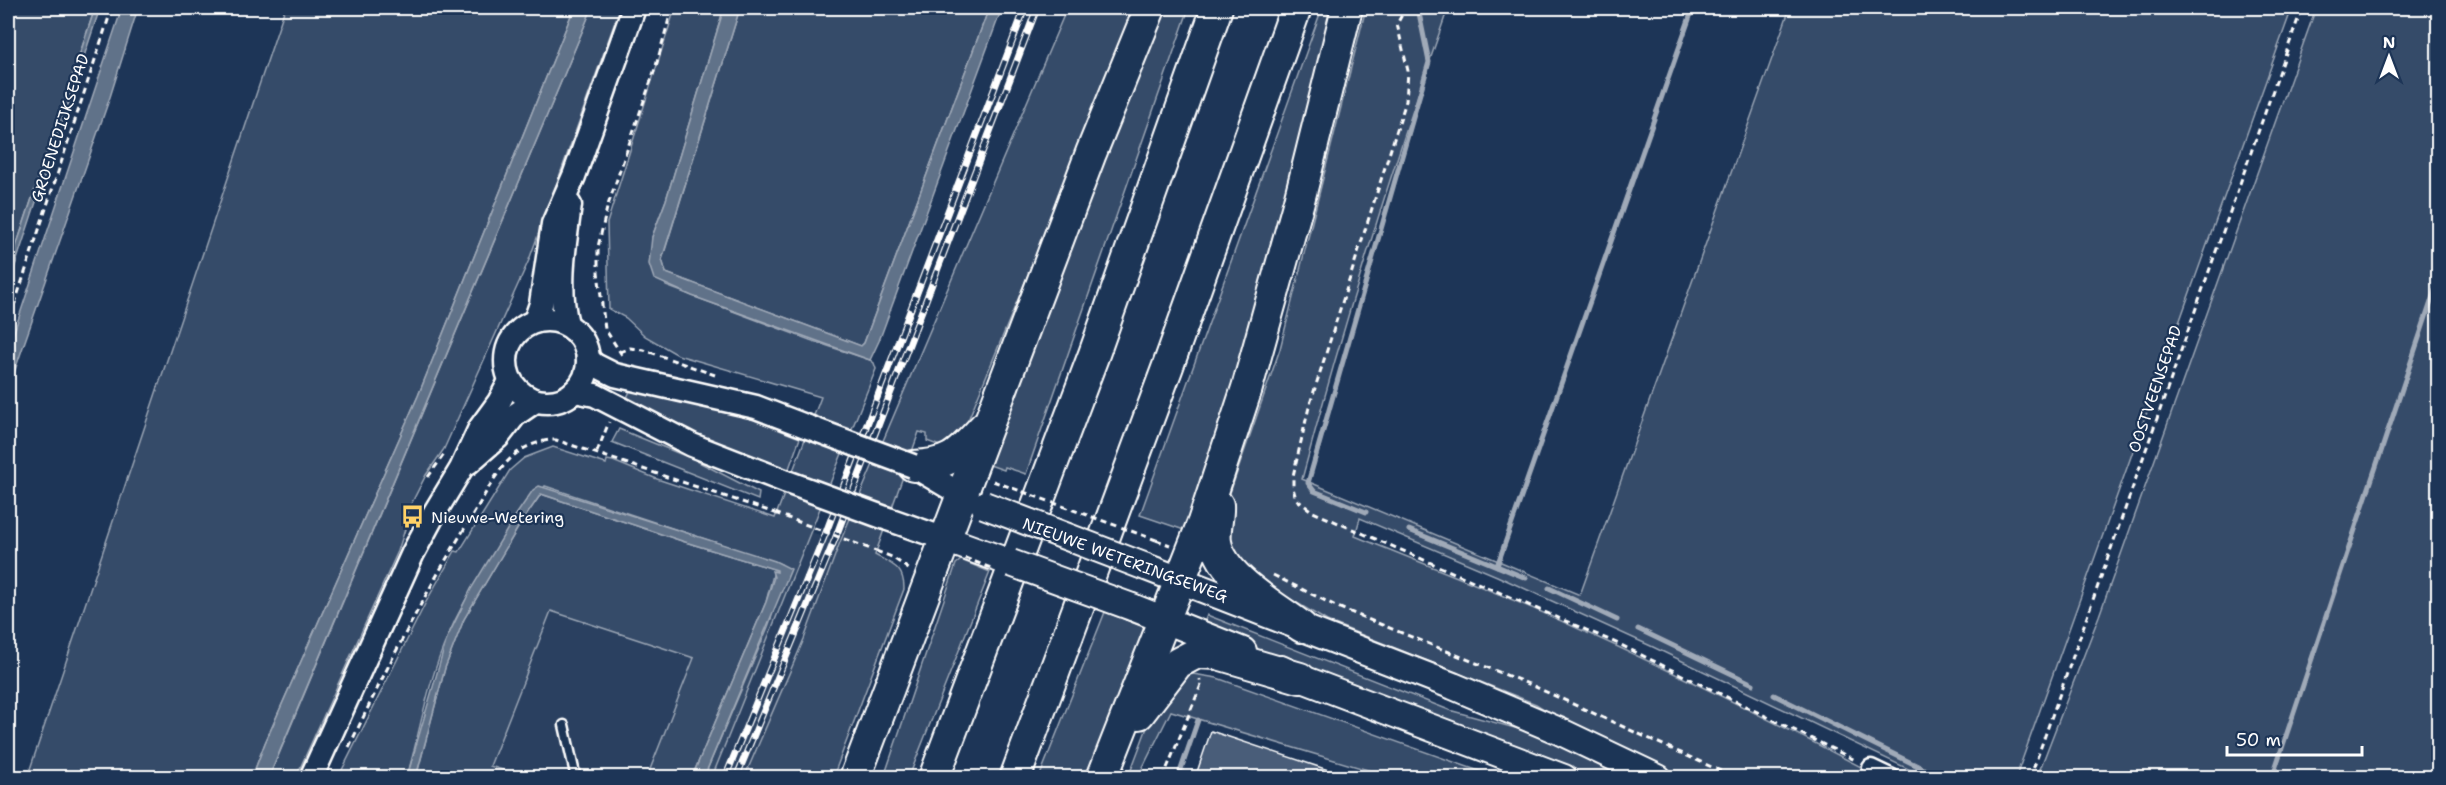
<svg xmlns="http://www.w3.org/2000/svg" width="2446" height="785" font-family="'Shantell Sans',sans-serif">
<rect width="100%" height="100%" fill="#1d3557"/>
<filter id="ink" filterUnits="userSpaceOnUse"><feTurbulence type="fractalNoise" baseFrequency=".0167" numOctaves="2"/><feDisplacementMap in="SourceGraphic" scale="12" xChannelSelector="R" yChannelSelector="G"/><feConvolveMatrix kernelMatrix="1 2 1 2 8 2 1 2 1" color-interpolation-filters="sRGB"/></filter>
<g filter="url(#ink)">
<g fill="#2a4161">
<path d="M 811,532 L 840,542 L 804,639 L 744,777 L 712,778 Z"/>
<path d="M 550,610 L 694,658 L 647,777 L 525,777 L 490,766 Z"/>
</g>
<g fill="#364b69" stroke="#9aa5b4" stroke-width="1.5">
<path d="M 8,8 L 95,8 L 8,271 Z"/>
<path d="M 285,8 L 574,8 L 418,396 L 265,743 L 252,777 L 27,778 Z"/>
<path d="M 592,8 L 620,8 L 529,260 L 444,449 L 426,475 L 404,518 L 408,520 L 398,551 L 296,777 L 269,778 Z"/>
<path d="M 675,8 L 724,8 L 666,200 L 652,237 L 666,286 L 810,340 L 870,360 L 874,363 L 876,369 L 712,777 L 704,777 L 768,627 L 773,613 L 781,564 L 545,486 C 509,534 471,581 448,636 C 428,680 420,731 407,777 L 338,778 L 426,602 L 455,551 L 459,552 L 510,470 L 524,458 L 553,447 L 606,464 L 607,460 L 613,461 L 657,479 L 775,518 L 821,397 L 678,355 L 645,336 L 626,318 L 609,309 L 607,223 Z"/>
<path d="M 740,8 L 989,8 L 864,343 L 861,346 C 796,321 731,298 666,273 L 662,260 Z"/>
<path d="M 1067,8 L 1138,8 L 964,430 L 945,448 L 927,441 L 927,434 L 919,432 L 875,555 C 893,565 904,567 904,589 L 833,777 L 744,778 L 804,639 L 840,542 Z"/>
<path d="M 1161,8 L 1189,8 L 1026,474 L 1005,467 L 1004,470 L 981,462 Z"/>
<path d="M 1322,8 L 1336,8 L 1193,533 L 1140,515 Z"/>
<path d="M 1366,8 L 1448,8 C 1393,164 1345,319 1302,479 L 1580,595 L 1790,8 L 2292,8 L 2016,777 L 1925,777 L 1653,647 L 1497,576 L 1360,518 L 1355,536 C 1422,563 1490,589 1557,619 C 1666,668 1774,721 1880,777 L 1667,777 L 1606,748 L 1536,704 L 1327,621 L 1249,574 L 1228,542 L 1224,510 L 1280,349 Z"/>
<path d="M 2316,8 L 2438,8 L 2438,777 L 2037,777 L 2099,616 Z"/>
<path d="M 632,386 L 726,409 L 800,438 L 787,474 L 711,446 L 625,403 Z"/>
<path d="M 619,429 L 695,460 L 759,493 L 758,500 L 612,442 Z"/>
<path d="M 541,494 L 682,541 L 777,570 L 778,572 L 774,571 L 766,602 L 692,777 L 647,777 L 694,658 L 551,611 L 490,766 L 525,777 L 416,778 L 445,668 L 464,619 L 519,526 Z"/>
<path d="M 961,560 L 990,572 L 909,777 L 884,777 L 956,564 Z"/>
<path d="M 1105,612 L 1147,628 L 1091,777 L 1039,778 Z"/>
<path d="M 1207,615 L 1449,710 L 1540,735 L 1642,777 L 1591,777 L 1566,769 L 1202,628 Z"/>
<path d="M 1193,674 L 1217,678 L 1496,777 L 1391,777 L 1171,711 L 1138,777 L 1128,778 L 1148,725 L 1181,677 Z"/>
</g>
<g fill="#617289" stroke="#a0aab8" stroke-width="1.5">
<path d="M 95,8 L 100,8 L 8,287 L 8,271 Z"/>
<path d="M 122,8 L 138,8 L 110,97 L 8,390 L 8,350 Z"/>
<path d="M 574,8 L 592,8 L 269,777 L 252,777 L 265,743 L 418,396 Z"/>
<path d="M 724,8 L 740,8 L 662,259 L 666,273 L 861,346 L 864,343 L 989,8 L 1002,8 L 879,341 L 870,360 L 692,296 L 654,279 L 649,264 L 652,237 L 666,200 Z"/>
<path d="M 539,486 L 775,561 L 791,569 L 704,777 L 692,777 L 766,602 L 774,577 L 772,571 L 777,572 L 777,570 L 682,541 L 541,494 L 519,526 L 464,619 L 445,668 L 416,777 L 407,777 L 447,638 L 471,589 L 516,515 L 533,490 Z"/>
</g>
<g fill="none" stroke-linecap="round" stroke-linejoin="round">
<g stroke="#a0aab8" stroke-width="5">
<path d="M 1366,512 L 1314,491 L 1308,483 L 1429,62 L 1419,13"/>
<path d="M 1409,530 L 1526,578"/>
<path d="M 1497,566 L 1693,8"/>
<path d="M 1549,588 L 1617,620"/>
<path d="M 1638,629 L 1753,684"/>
<path d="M 1774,695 L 1942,778"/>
<path d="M 1178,778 L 1198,720"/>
<path d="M 2272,778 L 2438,281"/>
</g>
</g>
<path fill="#4a5d79" stroke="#fff" stroke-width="1.5" d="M 1211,731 L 1343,775 L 1342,777 L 1215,777 L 1197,772 Z"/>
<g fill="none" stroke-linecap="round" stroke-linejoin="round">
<defs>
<path id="lane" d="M 564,725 L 576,778"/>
<path id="street" d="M 1871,768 L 1892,778"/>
<g id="secondary">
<circle cx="547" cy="361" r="41"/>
<path d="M 535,321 L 541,304 L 553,224 L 574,176 L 634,8"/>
<path d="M 567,324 C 557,286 565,243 570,205"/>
<path d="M 588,359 L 595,365 L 615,375 L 756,407 L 808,427"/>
<path d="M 575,391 L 595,395 L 692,445 L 787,482"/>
<path d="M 468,463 L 498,437 L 515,415 L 534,402"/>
<path d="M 913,466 L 962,495"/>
<path d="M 888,519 L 945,539"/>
<path d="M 311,778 L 413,553 L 435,512 L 461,469 L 480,428 L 499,402 L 510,381"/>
</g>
<g id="primary">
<path d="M 945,539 L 1011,563"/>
<path d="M 1146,567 L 1453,686 L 1559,731 L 1658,778"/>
<path d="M 1132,607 L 1243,651"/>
<path d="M 1281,669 L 1300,678 L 1564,778"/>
</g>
<g id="highway">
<path d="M 913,466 C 953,465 959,453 985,426"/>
<path d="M 1218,505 C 1219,517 1214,529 1216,542 C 1222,577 1275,606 1302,627"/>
<path d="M 1139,714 L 1178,663 L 1197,653 L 1218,654 L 1300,678"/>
<path d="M 855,778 L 1091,153 L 1150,8"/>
<path d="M 934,778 L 1094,354 L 1217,8"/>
<path d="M 1015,778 L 1168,366 L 1296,8"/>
<path d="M 1102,778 L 1203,522 L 1247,388 L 1299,201 L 1347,8"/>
</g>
</defs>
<use href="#lane" stroke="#fff" stroke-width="13"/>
<use href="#street" stroke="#fff" stroke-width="21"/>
<use href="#secondary" stroke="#fff" stroke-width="27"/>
<use href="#primary" stroke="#fff" stroke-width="30"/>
<use href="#highway" stroke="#fff" stroke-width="34"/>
<g stroke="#fff" stroke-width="3" stroke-dasharray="6 4.5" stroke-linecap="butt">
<path d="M 1408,8 L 1405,9 L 1397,24 L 1408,71 L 1406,101 L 1309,407 L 1293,476 L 1293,488 L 1296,499 L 1313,512 L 1621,645 L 1857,761"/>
<path d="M 8,324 L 112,8"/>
<path d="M 620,352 L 630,348 L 644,350 L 715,375"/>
<path d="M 622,355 L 605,329 L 598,272 L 598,247 L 607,208 L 656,66 L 672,8"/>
<path d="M 597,452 L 609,422"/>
<path d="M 428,477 L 445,453"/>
<path d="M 1156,540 L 1170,545"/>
<path d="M 876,551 L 892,557 L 910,570"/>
<path d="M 1273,575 L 1340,608 L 1531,685 L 1736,778"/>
<path d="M 349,747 C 386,669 425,592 471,518 C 483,499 494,474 511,458 C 522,447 542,439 556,440 L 775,513"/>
<path d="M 1163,778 L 1201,685 L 1200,679"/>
<path d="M 2030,778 L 2302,8"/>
</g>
<use href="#lane" stroke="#1d3557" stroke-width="8"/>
<use href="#street" stroke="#1d3557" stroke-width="16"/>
<use href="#secondary" stroke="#1d3557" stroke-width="22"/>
<use href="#primary" stroke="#1d3557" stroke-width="26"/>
<use href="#highway" stroke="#1d3557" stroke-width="30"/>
<defs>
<g id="rail">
<path d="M 725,778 L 825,535 L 1025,8"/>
<path d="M 736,778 L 835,539 L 1037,8"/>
</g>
</defs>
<use href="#rail" stroke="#fff" stroke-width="7"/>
<use href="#rail" stroke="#1d3557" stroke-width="4.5" stroke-dasharray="14" stroke-linecap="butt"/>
<defs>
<g id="secondary-bridge">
<path d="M 808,427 L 913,466"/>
<path d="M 787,482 L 888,519"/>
</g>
<g id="primary-bridge">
<path d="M 984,505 L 1146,567"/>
<path d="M 1011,563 L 1132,607"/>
</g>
</defs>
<use href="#secondary-bridge" stroke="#fff" stroke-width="27" stroke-linecap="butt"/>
<use href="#primary-bridge" stroke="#fff" stroke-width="30" stroke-linecap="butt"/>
<g stroke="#fff" stroke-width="3" stroke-dasharray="6 4.5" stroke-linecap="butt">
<path d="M 993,481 L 1156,540"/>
<path d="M 775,513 L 876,551"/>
<path d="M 965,558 L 991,568"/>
</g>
<use href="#secondary-bridge" stroke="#1d3557" stroke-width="22"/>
<use href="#primary-bridge" stroke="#1d3557" stroke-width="26"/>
</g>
</g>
<defs>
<symbol id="bus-bare" viewBox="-9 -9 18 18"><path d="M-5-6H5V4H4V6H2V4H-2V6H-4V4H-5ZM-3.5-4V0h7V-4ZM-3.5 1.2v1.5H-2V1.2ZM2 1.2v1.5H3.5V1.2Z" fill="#ffd166" stroke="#1d3557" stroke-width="2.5" paint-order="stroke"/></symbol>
</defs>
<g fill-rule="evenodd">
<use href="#bus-bare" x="396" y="500" width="33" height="33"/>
</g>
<g text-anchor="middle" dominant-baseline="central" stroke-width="4.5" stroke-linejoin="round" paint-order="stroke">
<g font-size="16" fill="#fff" stroke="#1d3557">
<text transform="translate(60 128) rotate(-72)">GROENEDIJKSEPAD</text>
<text transform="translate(2155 389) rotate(-71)">OOSTVEENSEPAD</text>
<text transform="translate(1125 560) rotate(20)">NIEUWE WETERINGSEWEG</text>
</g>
<g font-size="16" fill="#fff" stroke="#1d3557" text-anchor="start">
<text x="431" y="517">Nieuwe-Wetering</text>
</g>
</g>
<rect width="2446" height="785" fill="none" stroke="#1d3557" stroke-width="30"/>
<rect x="15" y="15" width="2416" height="755" fill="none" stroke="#fff" stroke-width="2" filter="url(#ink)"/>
<g transform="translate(2389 57)" stroke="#1d3557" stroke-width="4.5" paint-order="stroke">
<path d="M0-4.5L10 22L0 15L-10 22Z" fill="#ffffff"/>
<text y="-9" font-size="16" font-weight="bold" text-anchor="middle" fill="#ffffff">N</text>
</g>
<path d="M2227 746v9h135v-9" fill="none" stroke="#ffffff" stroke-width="3"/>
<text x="2236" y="746" font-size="18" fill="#ffffff" stroke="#1d3557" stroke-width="4.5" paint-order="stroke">50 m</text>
</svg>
